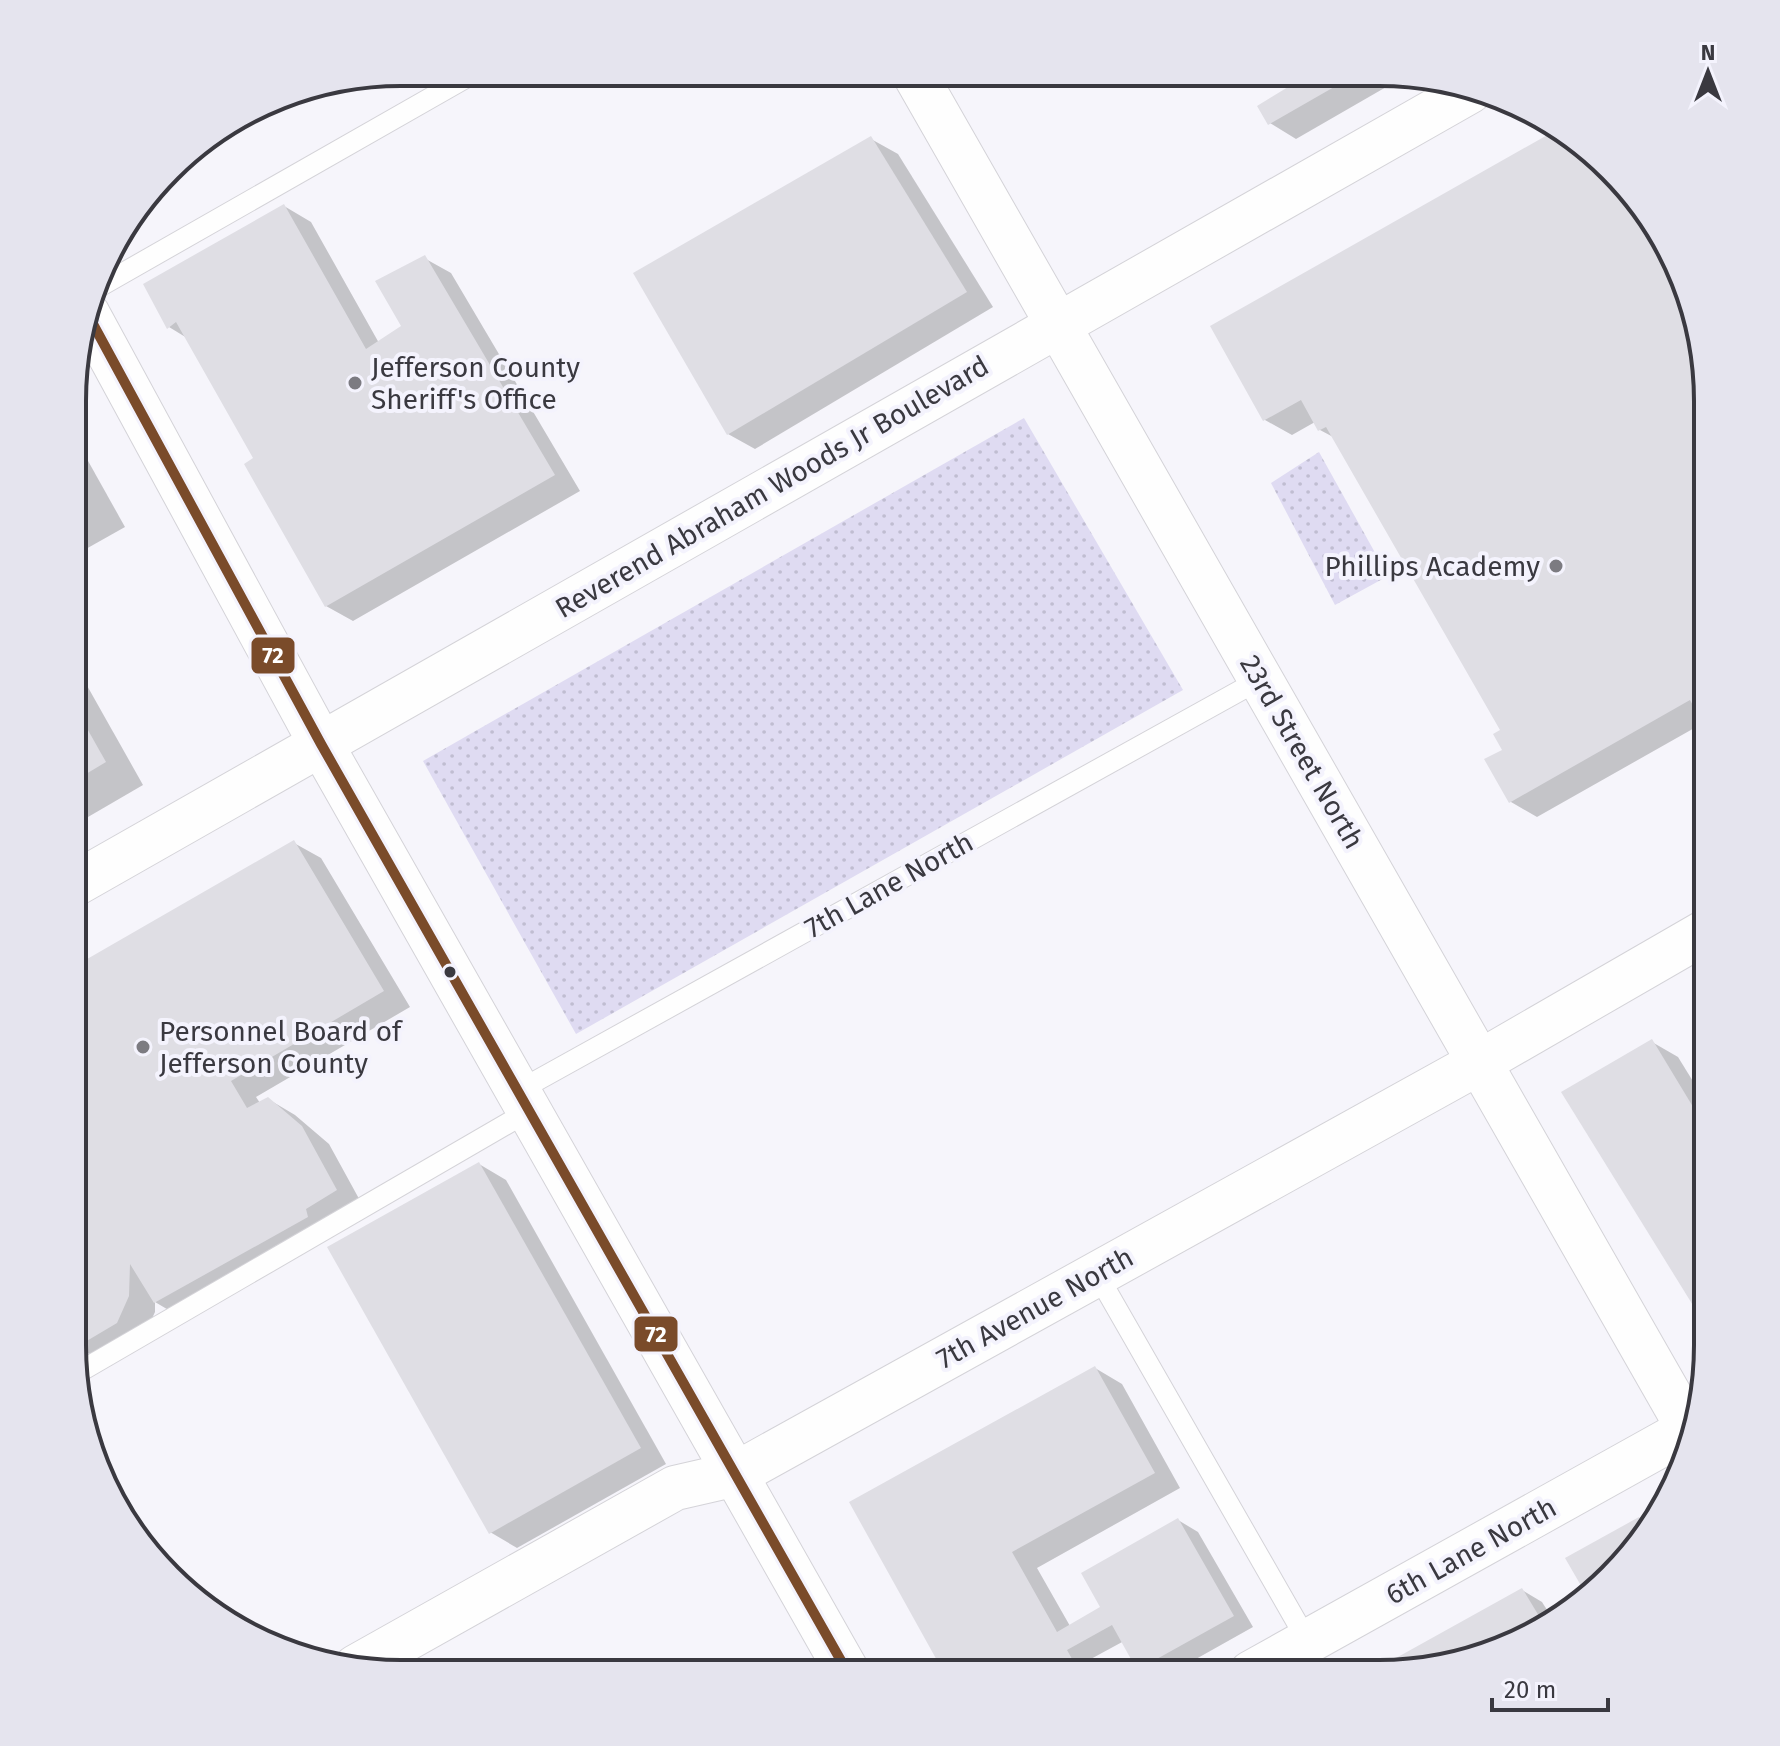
<svg xmlns="http://www.w3.org/2000/svg" width="1780" height="1746" font-family="'Fira Sans',sans-serif">
<defs>
<pattern id="grass-dots" width="8" height="8" patternUnits="userSpaceOnUse" patternTransform="scale(2)"><rect width="8" height="8" fill="#dfdbf2"/><path d="M2 2h.1M6 6h.1" fill="none" stroke="#c0bdd1" stroke-width="1.8" stroke-linecap="round"/></pattern>
</defs>
<rect width="100%" height="100%" fill="#f6f5fb"/>
<g fill="url(#grass-dots)">
<path d="M 1024,418 L 1183,690 L 576,1034 L 423,761 Z"/>
<path d="M 1319,452 L 1388,576 L 1335,605 L 1271,483 Z"/>
</g>
<g fill="#0003">
<path d="M 1284,74 L 1407,75 L 1296,139 L 1270,123 L 1291,88 Z"/>
<path d="M 1560,130 L 1640,200 L 1690,295 L 1707,380 L 1707,727 L 1705,722 L 1537,817 L 1511,802 L 1503,731 L 1335,438 L 1320,430 L 1315,422 L 1292,435 L 1265,420 L 1212,327 Z"/>
<path d="M 871,139 L 898,154 L 993,307 L 755,449 L 728,434 Z"/>
<path d="M 284,206 L 311,222 L 379,343 L 404,327 L 424,258 L 451,273 L 580,491 L 353,621 L 326,606 L 255,459 L 187,338 L 169,327 Z"/>
<path d="M 78,443 L 125,527 L 77,554 Z"/>
<path d="M 76,666 L 143,785 L 76,824 Z"/>
<path d="M 294,843 L 321,858 L 410,1007 L 256,1097 L 260,1103 L 268,1099 L 295,1115 L 329,1144 L 363,1206 L 182,1318 L 155,1302 L 155,1312 L 143,1338 L 113,1356 L 73,1352 L 75,969 Z"/>
<path d="M 1652,1042 L 1678,1057 L 1707,1104 L 1707,1324 L 1563,1093 Z"/>
<path d="M 479,1164 L 506,1180 L 666,1464 L 517,1548 L 490,1532 Z"/>
<path d="M 1095,1368 L 1122,1384 L 1180,1488 L 1037,1568 L 1070,1626 L 1103,1608 L 1178,1520 L 1198,1532 L 1253,1627 L 1171,1673 L 1147,1673 L 1139,1668 L 1124,1641 L 1089,1660 L 1096,1673 L 947,1673 L 851,1503 Z"/>
<path d="M 1522,1590 L 1542,1602 L 1554,1621 L 1505,1649 L 1400,1673 L 1375,1673 Z"/>
</g>
<g fill="#dfdee4">
<path d="M 1282,74 L 1355,75 L 1268,125 L 1257,106 L 1288,87 Z"/>
<path d="M 1558,129 L 1640,200 L 1690,295 L 1707,380 L 1707,731 L 1690,700 L 1509,803 L 1484,759 L 1502,750 L 1493,734 L 1500,730 L 1326,427 L 1318,431 L 1301,400 L 1263,421 L 1210,326 Z"/>
<path d="M 871,136 L 967,292 L 727,435 L 633,273 Z"/>
<path d="M 284,204 L 366,349 L 401,326 L 375,281 L 425,255 L 555,475 L 325,607 L 244,464 L 253,458 L 176,322 L 167,329 L 143,284 Z"/>
<path d="M 77,486 L 88,505 L 77,511 Z"/>
<path d="M 76,709 L 106,762 L 76,780 Z"/>
<path d="M 294,840 L 384,991 L 231,1081 L 247,1108 L 268,1097 L 302,1126 L 337,1190 L 306,1209 L 308,1217 L 154,1303 L 130,1264 L 129,1296 L 117,1323 L 85,1342 L 73,1342 L 75,966 Z"/>
<path d="M 1652,1039 L 1707,1130 L 1707,1328 L 1561,1092 Z"/>
<path d="M 479,1162 L 641,1448 L 489,1534 L 327,1247 Z"/>
<path d="M 1095,1366 L 1155,1473 L 1012,1552 L 1057,1632 L 1100,1607 L 1081,1573 L 1178,1518 L 1234,1616 L 1137,1670 L 1112,1625 L 1067,1650 L 1080,1673 L 944,1673 L 849,1502 Z"/>
<path d="M 1639,1517 L 1645,1527 L 1587,1596 L 1565,1558 Z"/>
<path d="M 1522,1588 L 1545,1626 L 1505,1649 L 1400,1673 L 1369,1673 Z"/>
</g>
<g fill="none" stroke-linecap="round" stroke-linejoin="round">
<defs>
<g id="service">
<path d="M 97,288 L 476,72"/>
<path d="M 518,1091 L 1261,679"/>
<path d="M 1097,1274 L 1308,1642"/>
<path d="M 74,1375 L 529,1111"/>
</g>
<g id="tertiary">
<path d="M 914,73 L 1690,1431"/>
<path d="M 356,1667 L 675,1488 L 736,1474 L 1480,1062 L 1707,931"/>
<path d="M 1251,1673 L 1691,1428"/>
</g>
<g id="secondary">
<path d="M 87,313 L 321,744 L 848,1673"/>
<path d="M 75,884 L 1470,91"/>
</g>
</defs>
<use href="#service" stroke="#d4d3d8" stroke-width="22"/>
<use href="#tertiary" stroke="#d4d3d8" stroke-width="46"/>
<use href="#secondary" stroke="#d4d3d8" stroke-width="46"/>
<use href="#service" stroke="#fefefe" stroke-width="20"/>
<use href="#tertiary" stroke="#fefefe" stroke-width="44"/>
<use href="#secondary" stroke="#fefefe" stroke-width="44"/>
<defs>
<path id="bus-1" d="M 87,313 L 321,744 L 848,1673"/>
</defs>
<use href="#bus-1" stroke="#f4f3fd" stroke-width="16"/>
<use href="#bus-1" stroke="#7a4b2a" stroke-width="10"/>
</g>
<g fill="#7c7b81" stroke="#f4f3fd" stroke-width="3">
<circle cx="355" cy="383" r="8"/>
<circle cx="1556" cy="566" r="8"/>
<circle cx="143" cy="1047" r="8"/>
</g>
<circle fill="#3a3940" stroke="#f4f3fd" stroke-width="3" cx="450" cy="972" r="7"/>
<g text-anchor="middle" dominant-baseline="central" stroke-width="8" stroke-linejoin="round" paint-order="stroke">
<g font-size="28" fill="#3a3940" stroke="#f4f3fd" text-anchor="start">
<text x="371" y="367">Jefferson County<tspan x="371" dy="32">Sheriff's Office</tspan></text>
<text x="1540" y="566" text-anchor="end">Phillips Academy</text>
<text x="159" y="1031">Personnel Board of<tspan x="159" dy="32">Jefferson County</tspan></text>
</g>
<g font-size="28" fill="#3a3940" stroke="#f4f3fd">
<text transform="translate(772 487) rotate(-30)">Reverend Abraham Woods Jr Boulevard</text>
<text transform="translate(1302 752) rotate(60)">23rd Street North</text>
<text transform="translate(889 885) rotate(-29)">7th Lane North</text>
<text transform="translate(1035 1308) rotate(-29)">7th Avenue North</text>
<text transform="translate(1471 1551) rotate(-29)">6th Lane North</text>
</g>
</g>
<path d="M0 0H1780V1746H0ZM401 86H1379A315 315 0 0 1 1694 401V1345A315 315 0 0 1 1379 1660H401A315 315 0 0 1 86 1345V401A315 315 0 0 1 401 86Z" fill="#e5e4ee" fill-rule="evenodd"/>
<path fill="none" stroke="#3a3940" stroke-width="4" d="M401 86H1379A315 315 0 0 1 1694 401V1345A315 315 0 0 1 1379 1660H401A315 315 0 0 1 86 1345V401A315 315 0 0 1 401 86Z"/>
<g stroke="#f4f3fd" stroke-width="3">
<rect x="250" y="636" width="46" height="39" rx="8" fill="#7a4b2a"/>
<rect x="633" y="1315" width="46" height="38" rx="8" fill="#7a4b2a"/>
</g>
<g font-size="22" text-anchor="middle" font-weight="bold" fill="#fff">
<text x="273" y="663">72</text>
<text x="656" y="1342">72</text>
</g>
<g transform="translate(1708 72)" stroke="#f4f3fd" stroke-width="6" paint-order="stroke">
<path d="M0-6L14 30L0 20L-14 30Z" fill="#3a3940"/>
<text y="-12" font-size="22" font-weight="bold" text-anchor="middle" fill="#3a3940">N</text>
</g>
<path d="M1492 1698v12h116v-12" fill="none" stroke="#3a3940" stroke-width="4"/>
<text x="1504" y="1698" font-size="24" fill="#3a3940" stroke="#f4f3fd" stroke-width="6" paint-order="stroke">20 m</text>
</svg>
